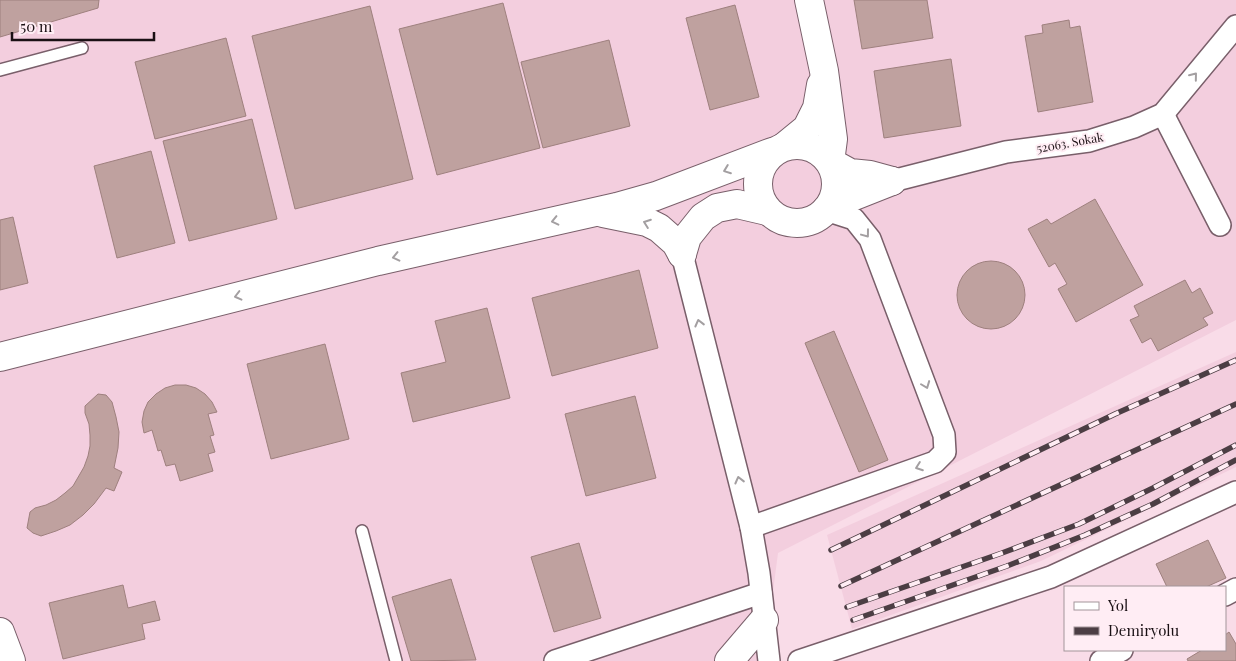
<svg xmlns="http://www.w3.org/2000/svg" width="1236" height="661" font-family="'Playfair Display',serif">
<rect width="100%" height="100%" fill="#f9dce8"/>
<g fill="#f3cede">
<path d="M 0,0 L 1236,0 L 1236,320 L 778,553 L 764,661 L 0,661 Z"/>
<path d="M 1236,352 L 1236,467 L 1041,561 L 852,629 L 827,535 Z"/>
</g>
<g fill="#bfa19f" stroke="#9e807e">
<path d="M 0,0 L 99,0 L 98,8 L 0,37 Z"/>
<path d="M 854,0 L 927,0 L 933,38 L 862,49 Z"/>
<path d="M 503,3 L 540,148 L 437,175 L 399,29 Z"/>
<path d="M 735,5 L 759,97 L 710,110 L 686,18 Z"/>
<path d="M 370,6 L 413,179 L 295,209 L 252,36 Z"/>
<path d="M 1069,20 L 1070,28 L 1080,26 L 1093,102 L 1038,112 L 1025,36 L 1043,33 L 1042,25 Z"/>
<path d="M 226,38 L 246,116 L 155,139 L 135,62 Z"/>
<path d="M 609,40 L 630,126 L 543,148 L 521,62 Z"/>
<path d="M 951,59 L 961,126 L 884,138 L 874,71 Z"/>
<path d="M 252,119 L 277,219 L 189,241 L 163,141 Z"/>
<path d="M 151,151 L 175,243 L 117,258 L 94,166 Z"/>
<path d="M 1095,199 L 1143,285 L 1076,322 L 1058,289 L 1067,284 L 1055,263 L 1049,267 L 1028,229 L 1047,219 L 1051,224 Z"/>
<path d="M 13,217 L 28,283 L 0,290 L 0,220 Z"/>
<circle cx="991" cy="295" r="34"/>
<path d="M 639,270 L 658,348 L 552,376 L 532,298 Z"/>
<path d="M 1185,280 L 1192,293 L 1200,288 L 1213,313 L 1203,318 L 1208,325 L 1158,351 L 1151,338 L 1142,343 L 1130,320 L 1139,316 L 1134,306 Z"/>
<path d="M 487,308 L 510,398 L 413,422 L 401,373 L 446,362 L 435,321 Z"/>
<path d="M 834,331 L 888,460 L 859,472 L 805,343 Z"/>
<path d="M 325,344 L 349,439 L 271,459 L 247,364 Z"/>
<path d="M 175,385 L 186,385 L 196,388 L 205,394 L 212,402 L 217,412 L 208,414 L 214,435 L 210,436 L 215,452 L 208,454 L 213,471 L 180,481 L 175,464 L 166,466 L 161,450 L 158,451 L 152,430 L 144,433 L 142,422 L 144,411 L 148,402 L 156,394 L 165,388 Z"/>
<path d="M 98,394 L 106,395 L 112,402 L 116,417 L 119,432 L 118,448 L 114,468 L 122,472 L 114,491 L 106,488 L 94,504 L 83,515 L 70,525 L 56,531 L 41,536 L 33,533 L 27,528 L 30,512 L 35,508 L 46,505 L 56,500 L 65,493 L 73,486 L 84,467 L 88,456 L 90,446 L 90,435 L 89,424 L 85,413 L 85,406 Z"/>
<path d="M 635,396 L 656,478 L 586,496 L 565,414 Z"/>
<path d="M 1208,540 L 1226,578 L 1206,587 L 1167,587 L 1156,564 Z"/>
<path d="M 579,543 L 601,618 L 554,632 L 531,557 Z"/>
<path d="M 451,579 L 476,660 L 411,661 L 392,597 Z"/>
<path d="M 123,585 L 128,608 L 155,601 L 160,620 L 142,624 L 145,639 L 63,659 L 49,603 Z"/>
<path d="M 1229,632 L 1236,644 L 1236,661 L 1188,661 L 1187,659 L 1202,650 L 1225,650 L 1225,635 Z"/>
</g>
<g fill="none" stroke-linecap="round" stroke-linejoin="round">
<defs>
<g id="lane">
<path d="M 0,70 L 82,48"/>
<path d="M 362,531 L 396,661"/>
</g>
<g id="street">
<path d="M 1163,114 L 1220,225"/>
<path d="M 892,181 L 1006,152 L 1089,141 L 1134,127 L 1163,114 L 1236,26"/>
<path d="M 682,254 L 751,527 L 759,573 L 769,661"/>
<path d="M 751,527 L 935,462 L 945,452 L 944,435 L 870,239 L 854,219 L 826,210"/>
<path d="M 1225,595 L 1236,589"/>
<path d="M 555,661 L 761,593"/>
<path d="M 799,661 L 1051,577 L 1236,492"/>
<path d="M 1101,661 L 1122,650"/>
</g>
<g id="secondary">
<path d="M 809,0 L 824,71 L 833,139 L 830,162 L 850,173 L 870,175 L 892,181"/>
<circle cx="797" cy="184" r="39"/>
<path d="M 785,146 L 807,128 L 817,108 L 821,85"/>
<path d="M 826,210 L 844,200 L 892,181"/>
<path d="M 603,213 L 647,222 L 659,228 L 676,243 L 682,254"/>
<path d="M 682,254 L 687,237 L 703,217 L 717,208 L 737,204 L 767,211"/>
<path d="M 0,357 L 378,261 L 617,207 L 656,196 L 772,152"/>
<path d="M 0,632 L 11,661"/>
<path d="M 729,661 L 764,620"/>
</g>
</defs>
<use href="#lane" stroke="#795f6a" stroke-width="14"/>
<use href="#street" stroke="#795f6a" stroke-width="24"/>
<use href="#secondary" stroke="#795f6a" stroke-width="30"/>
<use href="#lane" stroke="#fff" stroke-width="11"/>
<use href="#street" stroke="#fff" stroke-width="21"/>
<use href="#secondary" stroke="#fff" stroke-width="28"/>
<defs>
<g id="rail">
<path d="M 831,550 L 1115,414 L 1236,360"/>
<path d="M 841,586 L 1236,404"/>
<path d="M 847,607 L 1002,553 L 1079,524 L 1153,488 L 1236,445"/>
<path d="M 853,620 L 1007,566 L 1085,535 L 1153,504 L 1236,460"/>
</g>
</defs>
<use href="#rail" stroke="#4c3e44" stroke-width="5.5"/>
<use href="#rail" stroke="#ffedf4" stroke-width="4" stroke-dasharray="11" stroke-linecap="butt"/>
</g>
<defs><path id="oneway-chevron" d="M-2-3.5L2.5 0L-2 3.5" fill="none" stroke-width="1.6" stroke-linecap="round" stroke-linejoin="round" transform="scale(1.25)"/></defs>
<g stroke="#a39fa1">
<use href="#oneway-chevron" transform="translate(1194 76) rotate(-51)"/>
<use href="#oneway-chevron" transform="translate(727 170) rotate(159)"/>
<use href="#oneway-chevron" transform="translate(555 221) rotate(167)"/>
<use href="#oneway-chevron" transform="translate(647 223) rotate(-160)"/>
<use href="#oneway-chevron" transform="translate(866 234) rotate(53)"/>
<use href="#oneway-chevron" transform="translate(396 257) rotate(167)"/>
<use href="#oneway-chevron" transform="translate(238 296) rotate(166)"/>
<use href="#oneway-chevron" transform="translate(699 323) rotate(-104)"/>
<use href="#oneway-chevron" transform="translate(926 385) rotate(69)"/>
<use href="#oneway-chevron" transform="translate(919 467) rotate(160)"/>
<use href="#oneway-chevron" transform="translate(739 480) rotate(-104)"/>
</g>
<g text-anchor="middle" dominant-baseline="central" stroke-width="4" stroke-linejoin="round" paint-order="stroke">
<g font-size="12" fill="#1a1014" stroke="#ffedf4">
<text transform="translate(1070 142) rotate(-10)">52063. Sokak</text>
</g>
</g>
<rect x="1064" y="586" width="162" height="65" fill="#ffedf4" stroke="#a3959a"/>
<rect x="1074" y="602" width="25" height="8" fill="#ffffff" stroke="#a3959a"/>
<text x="1108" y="611" font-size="15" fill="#1a1014">Yol</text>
<rect x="1074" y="627" width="25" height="8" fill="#4c3e44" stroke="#a3959a"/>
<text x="1108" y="636" font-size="15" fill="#1a1014">Demiryolu</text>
<path d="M12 32v8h142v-8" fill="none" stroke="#1a1014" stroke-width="2.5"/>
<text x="20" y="32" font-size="15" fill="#1a1014" stroke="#ffedf4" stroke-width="4" paint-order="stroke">50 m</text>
</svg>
